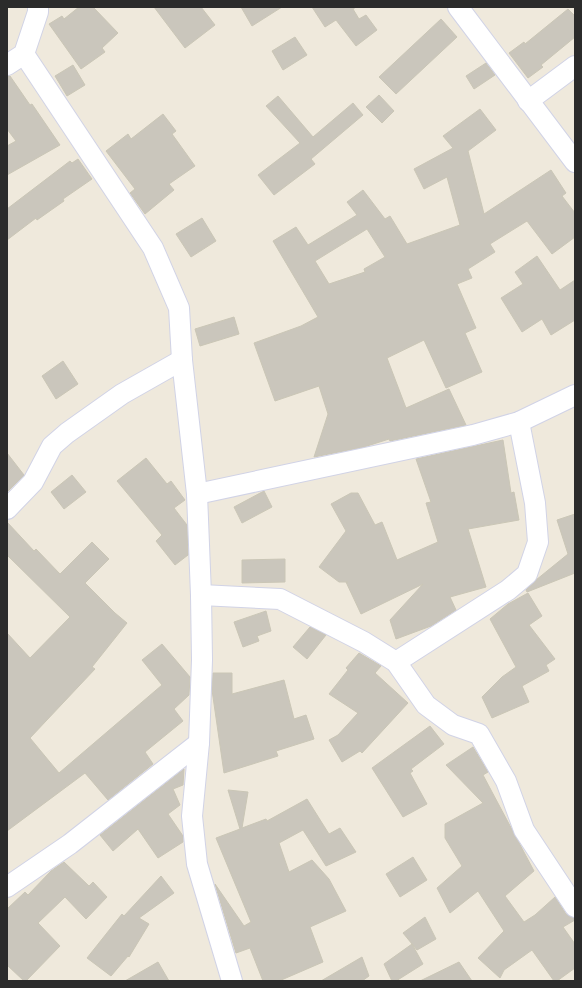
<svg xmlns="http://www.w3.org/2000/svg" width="582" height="988" font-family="'Work Sans',sans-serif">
<rect width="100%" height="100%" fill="#efe9dc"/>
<g fill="#cac6bc" stroke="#cac6b6" fill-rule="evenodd">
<path d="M 79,7 L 93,7 L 118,33 L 102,48 L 105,52 L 81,69 L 49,24 L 62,16 L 64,19 Z"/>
<path d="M 154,7 L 201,7 L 215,25 L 185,48 Z"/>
<path d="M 241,7 L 282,7 L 252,26 Z"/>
<path d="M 312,7 L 356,7 L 353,9 L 359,19 L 366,15 L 377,30 L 356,46 L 336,20 L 325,27 Z"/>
<path d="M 568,9 L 575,16 L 575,37 L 541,65 L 543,67 L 528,78 L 509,53 L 524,42 L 525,44 Z"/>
<path d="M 441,19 L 457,37 L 396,94 L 379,77 Z"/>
<path d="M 295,37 L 307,55 L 283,70 L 272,51 Z"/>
<path d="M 486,63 L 495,75 L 474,89 L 466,76 Z"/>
<path d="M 73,65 L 85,85 L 67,96 L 55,76 Z"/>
<path d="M 7,76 L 10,76 L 30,105 L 32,104 L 60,145 L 7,175 L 7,146 L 16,141 L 7,129 Z"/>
<path d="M 379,95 L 394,111 L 382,123 L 366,107 Z"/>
<path d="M 278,96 L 313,137 L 353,103 L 363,115 L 311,159 L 315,164 L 274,195 L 258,175 L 300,143 L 266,106 Z"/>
<path d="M 480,109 L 496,130 L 468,151 L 484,214 L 551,170 L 566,193 L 562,196 L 575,213 L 575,237 L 552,254 L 527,221 L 490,244 L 495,252 L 468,269 L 472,278 L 457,284 L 476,328 L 465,333 L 482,372 L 446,388 L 424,340 L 387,358 L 406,408 L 449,389 L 466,425 L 390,441 L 389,439 L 364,447 L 314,457 L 328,414 L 319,386 L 275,401 L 254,343 L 301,326 L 318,317 L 273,241 L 296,227 L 308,245 L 357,215 L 347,202 L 363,190 L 385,219 L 390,216 L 407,244 L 460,225 L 447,177 L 424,189 L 414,169 L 453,148 L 443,136 ZM 367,229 L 385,257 L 364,269 L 365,272 L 329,284 L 315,261 Z"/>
<path d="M 163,114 L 176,131 L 172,134 L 195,166 L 169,184 L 174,190 L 145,214 L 130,193 L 135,189 L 106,151 L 128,134 L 131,139 Z"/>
<path d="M 78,159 L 92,179 L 63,199 L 64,201 L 37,220 L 36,218 L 7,240 L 7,209 L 70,161 L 72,163 Z"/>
<path d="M 202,218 L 216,241 L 191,257 L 176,234 Z"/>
<path d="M 537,256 L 560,290 L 575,280 L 575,320 L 551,335 L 542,319 L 522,332 L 501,298 L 523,284 L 515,272 Z"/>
<path d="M 234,317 L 239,334 L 200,346 L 195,329 Z"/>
<path d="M 63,361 L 78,384 L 56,399 L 42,376 Z"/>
<path d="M 503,440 L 511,493 L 514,492 L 519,520 L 468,529 L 486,587 L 450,597 L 456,610 L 431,626 L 396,639 L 390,620 L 423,584 L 361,614 L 346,582 L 348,582 L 339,582 L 319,567 L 346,531 L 331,504 L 351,493 L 358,493 L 375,525 L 382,522 L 397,560 L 438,542 L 426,503 L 431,502 L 416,459 Z"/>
<path d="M 7,453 L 24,475 L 7,492 Z"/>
<path d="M 146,458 L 167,484 L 171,481 L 185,500 L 174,508 L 187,525 L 188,555 L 175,565 L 156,541 L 162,535 L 117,481 Z"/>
<path d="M 72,475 L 86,492 L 64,509 L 51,492 Z"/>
<path d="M 264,491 L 272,507 L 242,523 L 234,507 Z"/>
<path d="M 575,514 L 575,573 L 527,592 L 526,590 L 536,580 L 568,554 L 557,520 Z"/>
<path d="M 7,522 L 34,551 L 36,549 L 60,574 L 92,542 L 109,559 L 85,583 L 115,613 L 127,623 L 92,667 L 95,669 L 30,738 L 59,773 L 162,685 L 142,660 L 162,644 L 190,677 L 189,695 L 174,709 L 183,721 L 145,752 L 153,764 L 108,800 L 85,773 L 7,831 L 7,633 L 30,658 L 70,617 L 7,555 Z"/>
<path d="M 285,559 L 285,582 L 242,583 L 242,560 Z"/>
<path d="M 528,593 L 542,616 L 529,625 L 555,659 L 546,665 L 549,671 L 522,686 L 529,702 L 492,718 L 482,697 L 502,677 L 516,667 L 490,619 L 508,604 Z"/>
<path d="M 266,611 L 271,631 L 257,636 L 259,641 L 243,647 L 234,622 Z"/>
<path d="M 310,627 L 326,635 L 307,659 L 293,647 Z"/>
<path d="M 359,653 L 381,666 L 375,673 L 408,703 L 362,753 L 360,751 L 342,762 L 329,740 L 338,735 L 358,713 L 329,694 L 348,670 L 346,668 Z"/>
<path d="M 213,673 L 232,673 L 232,694 L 284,680 L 294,719 L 306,715 L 314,739 L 276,751 L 278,756 L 224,773 L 212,690 Z"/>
<path d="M 430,726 L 444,744 L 411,769 L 413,771 L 410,773 L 427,804 L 403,817 L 372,768 Z"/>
<path d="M 473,747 L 488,772 L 483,775 L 534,871 L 505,896 L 524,922 L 535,915 L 555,897 L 566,914 L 575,918 L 575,920 L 563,927 L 575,944 L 575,968 L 557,981 L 554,981 L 532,950 L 504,970 L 500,978 L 478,958 L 504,931 L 478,891 L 450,913 L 437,888 L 462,866 L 445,838 L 445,824 L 483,803 L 446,765 Z"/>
<path d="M 184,769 L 183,785 L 173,789 L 180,805 L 168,814 L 183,836 L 183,842 L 158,858 L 138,829 L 113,851 L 100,835 Z"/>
<path d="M 228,790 L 248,792 L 242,828 L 266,819 L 267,821 L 307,799 L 329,834 L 340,828 L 356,852 L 326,866 L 303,830 L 279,843 L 289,872 L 312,860 L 329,879 L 346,911 L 310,927 L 323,962 L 279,981 L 263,981 L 250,948 L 236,953 L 215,884 L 244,926 L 251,922 L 216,838 L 240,829 Z"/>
<path d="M 413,857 L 427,880 L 400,897 L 386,874 Z"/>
<path d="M 64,862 L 89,886 L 93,882 L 107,897 L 86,919 L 65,897 L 38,923 L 60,946 L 26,981 L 24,981 L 7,965 L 7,909 L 25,892 L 28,895 L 51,871 Z"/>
<path d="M 161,876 L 174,893 L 139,918 L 149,924 L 129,957 L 128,956 L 111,976 L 87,958 L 122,914 L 124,916 Z"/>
<path d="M 425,917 L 436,939 L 417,950 L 403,933 Z"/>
<path d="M 412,944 L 423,964 L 396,981 L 392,981 L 384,964 Z"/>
<path d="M 362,957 L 369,976 L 362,981 L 321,981 Z"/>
<path d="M 158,962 L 169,981 L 125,981 Z"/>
<path d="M 459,962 L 472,981 L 420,981 Z"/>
</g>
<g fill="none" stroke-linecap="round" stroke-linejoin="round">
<defs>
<g id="street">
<path d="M 458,7 L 575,162"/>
<path d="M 24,54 L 153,248 L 179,308 L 182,360 L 197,494 L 201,595 L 202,660 L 199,743 L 192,816 L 197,864 L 232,981"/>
<path d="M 7,65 L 24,54 L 38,12 L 38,7"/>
<path d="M 528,101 L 575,66"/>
<path d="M 197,494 L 473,435 L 519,422 L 575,395"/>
<path d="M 7,509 L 33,482 L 52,446 L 67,433 L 122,394 L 182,360"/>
<path d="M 201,595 L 280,599 L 364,642 L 396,662 L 426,705 L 453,725 L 479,734 L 506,781 L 524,830 L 575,907"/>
<path d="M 396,662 L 508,590 L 527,574 L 538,542 L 535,503 L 519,422"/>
<path d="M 7,887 L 70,844 L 199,743"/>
</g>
</defs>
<use href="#street" stroke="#d1d3e6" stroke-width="22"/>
<use href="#street" stroke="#fff" stroke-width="20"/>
</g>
<rect width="582" height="988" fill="none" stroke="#2b2b2b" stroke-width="16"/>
</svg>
